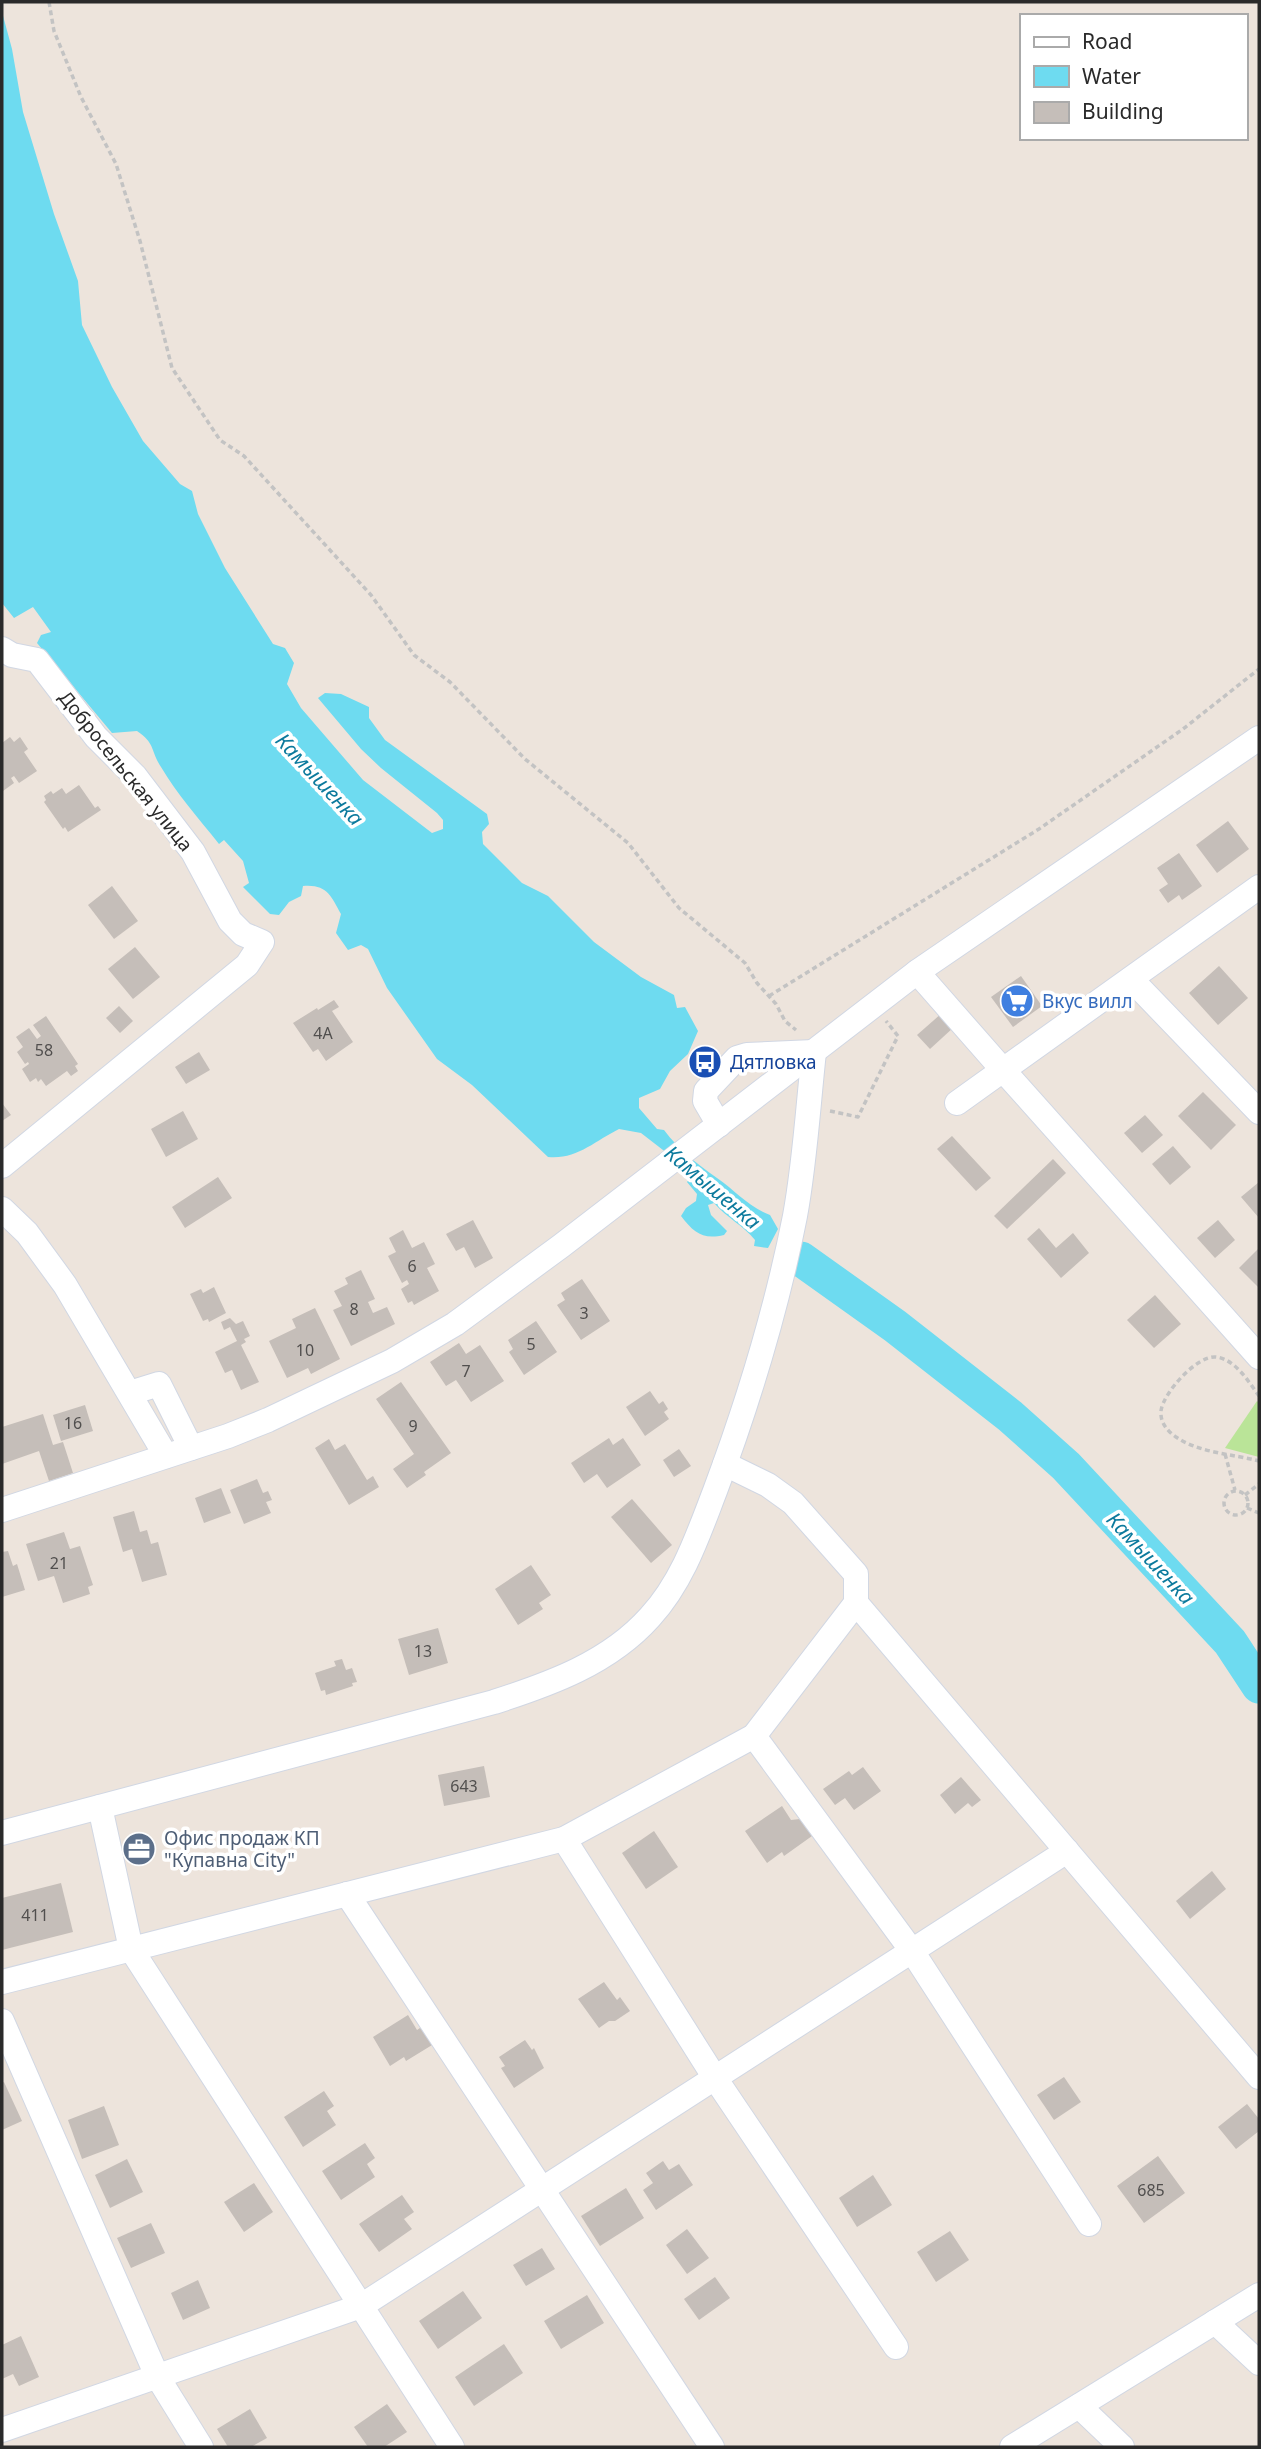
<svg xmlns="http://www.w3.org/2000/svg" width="1261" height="2449" font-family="'Noto Sans',sans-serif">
<rect width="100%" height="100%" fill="#ede4dc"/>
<path fill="#bae498" d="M 1257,1401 L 1259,1403 L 1259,1457 L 1225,1448 Z"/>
<path fill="#6edbf0" d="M 2,12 L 12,49 L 23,112 L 54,214 L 78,281 L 82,325 L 112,387 L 143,441 L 180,484 L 192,491 L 198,514 L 225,568 L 273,644 L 285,648 L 294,663 L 287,684 L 301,708 L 363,780 L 432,833 L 443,829 L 443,820 L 437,813 L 381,768 L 361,749 L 318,698 L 325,693 L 341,694 L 369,707 L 369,718 L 385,740 L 487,814 L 489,824 L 482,832 L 483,844 L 522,883 L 548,896 L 594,942 L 641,977 L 674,995 L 677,1008 L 685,1007 L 698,1031 L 688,1054 L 670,1071 L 660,1089 L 639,1098 L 639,1108 L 657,1129 L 664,1130 C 679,1150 696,1163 717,1178 C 736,1191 747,1206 770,1215 L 778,1229 L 768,1248 L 754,1246 L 755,1240 C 744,1226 727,1218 714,1203 L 708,1205 L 711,1215 L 727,1231 L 724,1235 C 703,1240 694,1233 681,1216 L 686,1208 L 696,1201 L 697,1194 L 687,1182 L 694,1174 L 641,1133 L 619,1129 C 595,1141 576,1160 548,1157 L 472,1085 L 437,1059 L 387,988 L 368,949 L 361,945 L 348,950 L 336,933 L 341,914 C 331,896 327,884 303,886 L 301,896 L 289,902 L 279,915 L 270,914 L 243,887 L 249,883 L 243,861 L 224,840 L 219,844 C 199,819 177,794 161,767 C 150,750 156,744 137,731 L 112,733 L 37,643 L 41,635 L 51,632 L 33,607 L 14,618 L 2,603 Z"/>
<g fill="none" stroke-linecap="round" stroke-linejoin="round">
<path stroke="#6edbf0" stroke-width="35" d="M 801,1259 L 895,1326 L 1010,1416 L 1066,1466 L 1230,1642 L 1259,1686"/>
</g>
<g fill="#c5beb9">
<path d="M 10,737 L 14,742 L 20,737 L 28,749 L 24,752 L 37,771 L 19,783 L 14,776 L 11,778 L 14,783 L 3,791 L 2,743 Z"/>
<path d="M 79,785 L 95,808 L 98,806 L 101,810 L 68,832 L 65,827 L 63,829 L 44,802 L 46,800 L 44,796 L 51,791 L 53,794 L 62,788 L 66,794 Z"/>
<path d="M 1228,821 L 1249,849 L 1217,873 L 1196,845 Z"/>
<path d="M 1179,853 L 1202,886 L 1182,900 L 1179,895 L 1168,903 L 1159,890 L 1168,884 L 1157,868 Z"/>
<path d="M 112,886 L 138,921 L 114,939 L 88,905 Z"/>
<path d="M 135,947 L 160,977 L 133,999 L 108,969 Z"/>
<path d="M 1219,966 L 1248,998 L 1218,1025 L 1189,993 Z"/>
<path d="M 1021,976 L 1042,1006 L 1013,1027 L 991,997 Z"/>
<path d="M 334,1000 L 339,1007 L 332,1011 L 353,1042 L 326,1061 L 318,1049 L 313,1052 L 293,1023 L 317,1008 L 318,1010 Z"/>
<path d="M 119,1006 L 133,1021 L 120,1033 L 106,1018 Z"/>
<path d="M 942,1013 L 954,1027 L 930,1049 L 917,1035 Z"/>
<path d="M 46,1016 L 78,1064 L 75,1066 L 78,1071 L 71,1076 L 67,1071 L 46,1086 L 41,1079 L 38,1082 L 36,1078 L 30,1082 L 22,1069 L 29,1064 L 28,1062 L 25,1064 L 17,1052 L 23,1047 L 16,1037 L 29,1028 L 37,1039 L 41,1036 L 33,1025 Z"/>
<path d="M 199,1052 L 210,1070 L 186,1084 L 175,1067 Z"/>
<path d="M 1203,1092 L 1236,1125 L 1211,1150 L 1178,1116 Z"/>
<path d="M 2,1103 L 11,1115 L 2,1121 Z"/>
<path d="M 183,1111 L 198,1139 L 166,1157 L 151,1129 Z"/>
<path d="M 1145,1115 L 1163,1135 L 1142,1153 L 1124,1133 Z"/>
<path d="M 952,1136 L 991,1178 L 976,1191 L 937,1149 Z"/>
<path d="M 1173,1146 L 1191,1167 L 1170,1185 L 1152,1164 Z"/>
<path d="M 1053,1159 L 1066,1173 L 1007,1229 L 994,1216 Z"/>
<path d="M 218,1177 L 232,1198 L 185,1228 L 172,1207 Z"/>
<path d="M 1259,1182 L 1259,1218 L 1241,1197 Z"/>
<path d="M 473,1220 L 493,1258 L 475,1268 L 464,1247 L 456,1251 L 446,1234 Z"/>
<path d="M 1218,1220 L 1235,1240 L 1215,1258 L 1197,1238 Z"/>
<path d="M 1039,1228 L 1056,1248 L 1073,1233 L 1089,1253 L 1061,1278 L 1027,1239 Z"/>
<path d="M 403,1230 L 412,1248 L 424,1242 L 435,1264 L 427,1268 L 439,1291 L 414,1305 L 412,1301 L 408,1303 L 401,1289 L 409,1284 L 407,1280 L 402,1283 L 388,1256 L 396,1252 L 389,1238 Z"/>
<path d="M 1259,1248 L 1259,1288 L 1239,1268 Z"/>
<path d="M 361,1270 L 375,1299 L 368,1302 L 373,1313 L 387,1307 L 395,1324 L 351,1346 L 333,1310 L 342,1306 L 334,1291 L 348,1284 L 345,1278 Z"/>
<path d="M 582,1279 L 610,1321 L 581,1340 L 557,1305 L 565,1300 L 561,1293 Z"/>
<path d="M 214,1287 L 226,1313 L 209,1322 L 208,1319 L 203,1321 L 190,1294 L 201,1289 L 203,1293 Z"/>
<path d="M 1155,1295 L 1181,1324 L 1154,1348 L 1127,1320 Z"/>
<path d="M 315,1308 L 340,1359 L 311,1374 L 308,1368 L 287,1378 L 269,1341 L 296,1328 L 292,1319 Z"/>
<path d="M 230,1318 L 236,1324 L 243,1321 L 250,1336 L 244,1339 L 246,1342 L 241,1345 L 259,1382 L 241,1390 L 232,1370 L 225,1373 L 215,1352 L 237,1341 L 230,1327 L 224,1330 L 221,1322 Z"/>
<path d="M 536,1321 L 557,1352 L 524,1375 L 509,1352 L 513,1349 L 508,1340 Z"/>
<path d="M 459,1343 L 466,1354 L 480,1345 L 504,1381 L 471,1402 L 456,1380 L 446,1386 L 430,1362 Z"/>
<path d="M 401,1382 L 451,1453 L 424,1472 L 426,1475 L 407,1488 L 393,1469 L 414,1454 L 376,1399 Z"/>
<path d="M 650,1391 L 659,1404 L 663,1401 L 668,1409 L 664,1412 L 669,1419 L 645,1436 L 626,1407 Z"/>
<path d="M 85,1405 L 93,1431 L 61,1441 L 53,1415 Z"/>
<path d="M 43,1414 L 53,1445 L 63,1442 L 73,1473 L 49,1481 L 39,1451 L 2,1464 L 2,1427 Z"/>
<path d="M 609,1438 L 613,1445 L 623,1438 L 641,1465 L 607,1488 L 597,1474 L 584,1483 L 571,1463 Z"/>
<path d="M 329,1439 L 335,1450 L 345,1444 L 367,1480 L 373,1476 L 379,1487 L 349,1505 L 315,1448 Z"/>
<path d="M 679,1449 L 691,1466 L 674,1477 L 663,1460 Z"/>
<path d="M 257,1479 L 263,1493 L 268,1491 L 272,1500 L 266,1502 L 271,1513 L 244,1524 L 230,1490 Z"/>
<path d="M 221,1488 L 231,1513 L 204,1523 L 195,1498 Z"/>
<path d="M 632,1499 L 672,1545 L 651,1563 L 611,1517 Z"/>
<path d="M 134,1511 L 140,1532 L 147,1530 L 151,1544 L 158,1542 L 167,1575 L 142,1582 L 132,1549 L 123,1552 L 113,1517 Z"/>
<path d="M 64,1532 L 70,1549 L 80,1546 L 93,1585 L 88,1587 L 90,1594 L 63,1603 L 54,1576 L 38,1581 L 26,1544 Z"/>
<path d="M 8,1551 L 13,1566 L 17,1564 L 25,1590 L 2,1597 L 2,1552 Z"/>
<path d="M 531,1565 L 551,1595 L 539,1603 L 543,1609 L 518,1625 L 495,1589 Z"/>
<path d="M 438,1628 L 448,1663 L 409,1675 L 398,1639 Z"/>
<path d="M 342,1659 L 346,1670 L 352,1668 L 357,1682 L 352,1683 L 353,1686 L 326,1695 L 325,1690 L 321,1691 L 315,1673 L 336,1666 L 334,1661 Z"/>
<path d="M 484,1766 L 490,1797 L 444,1806 L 438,1775 Z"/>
<path d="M 863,1767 L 881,1791 L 854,1810 L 845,1798 L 835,1805 L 823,1789 L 849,1771 L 852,1775 Z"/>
<path d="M 961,1777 L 981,1800 L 972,1807 L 968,1803 L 955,1814 L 940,1795 Z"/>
<path d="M 782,1806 L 791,1820 L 800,1819 L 812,1836 L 784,1856 L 782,1852 L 767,1863 L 745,1831 Z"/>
<path d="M 654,1831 L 678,1867 L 646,1889 L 622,1853 Z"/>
<path d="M 1212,1871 L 1226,1889 L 1190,1919 L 1176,1901 Z"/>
<path d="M 61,1883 L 73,1932 L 2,1950 L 2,1898 Z"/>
<path d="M 604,1982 L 617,2000 L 620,1997 L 630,2011 L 615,2021 L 609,2021 L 599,2028 L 578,1999 Z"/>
<path d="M 408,2015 L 417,2030 L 426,2024 L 437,2042 L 406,2061 L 404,2057 L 390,2066 L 373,2037 Z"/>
<path d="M 525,2040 L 532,2050 L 534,2048 L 544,2068 L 514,2088 L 501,2068 L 505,2066 L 499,2057 Z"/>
<path d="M 1064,2077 L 1081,2102 L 1054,2120 L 1037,2095 Z"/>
<path d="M 4,2082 L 22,2121 L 2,2130 L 2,2083 Z"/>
<path d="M 324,2091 L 334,2106 L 327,2111 L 336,2125 L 303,2147 L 284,2117 Z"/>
<path d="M 1247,2104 L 1259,2119 L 1259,2131 L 1236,2149 L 1218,2127 Z"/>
<path d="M 104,2106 L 119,2145 L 82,2159 L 68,2120 Z"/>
<path d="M 365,2143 L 375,2158 L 367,2164 L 375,2177 L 341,2200 L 322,2171 Z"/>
<path d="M 1158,2156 L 1185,2193 L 1144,2223 L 1117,2186 Z"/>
<path d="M 127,2159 L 143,2192 L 110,2208 L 95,2175 Z"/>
<path d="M 663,2161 L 669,2170 L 679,2164 L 693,2185 L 656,2210 L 643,2190 L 653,2183 L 646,2173 Z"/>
<path d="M 873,2175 L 892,2205 L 857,2227 L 839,2198 Z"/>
<path d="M 254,2183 L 273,2212 L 244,2232 L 224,2202 Z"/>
<path d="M 626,2188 L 644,2218 L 600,2246 L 581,2216 Z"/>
<path d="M 402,2195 L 414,2212 L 404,2219 L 412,2229 L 379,2252 L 359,2224 Z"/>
<path d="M 151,2223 L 165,2253 L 131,2268 L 117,2238 Z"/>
<path d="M 687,2229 L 709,2258 L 687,2274 L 666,2245 Z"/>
<path d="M 950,2231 L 969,2260 L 936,2282 L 917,2252 Z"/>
<path d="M 542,2248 L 555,2269 L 526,2286 L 513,2265 Z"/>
<path d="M 715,2277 L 730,2298 L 699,2320 L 684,2299 Z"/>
<path d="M 198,2280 L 210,2308 L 183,2320 L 171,2293 Z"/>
<path d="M 463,2291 L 482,2318 L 438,2349 L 419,2321 Z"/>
<path d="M 587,2295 L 604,2323 L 561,2349 L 544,2321 Z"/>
<path d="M 21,2336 L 39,2377 L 19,2386 L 13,2374 L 2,2379 L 2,2345 Z"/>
<path d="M 504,2344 L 523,2373 L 474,2406 L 455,2377 Z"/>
<path d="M 387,2404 L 407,2432 L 384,2447 L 368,2447 L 354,2427 Z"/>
<path d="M 250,2409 L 267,2438 L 251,2447 L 228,2447 L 217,2429 Z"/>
</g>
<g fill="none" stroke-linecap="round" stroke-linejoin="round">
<defs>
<g id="minor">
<path d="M 2,649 L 12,655 L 37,660 L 96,737 L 135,776 L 193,852 L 230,921 L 243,934 L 262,942 L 247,965 L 2,1166"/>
<path d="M 917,972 L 1003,1070 L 1259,887"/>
<path d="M 1131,979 L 1259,1112"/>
<path d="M 957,1103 L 1003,1070 L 1259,1357"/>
<path d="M 719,1125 L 705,1101 L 706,1091 L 737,1058 L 747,1055 L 814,1052"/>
<path d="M 2,1209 L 27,1233 L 65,1285 L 166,1456"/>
<path d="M 130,1393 L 159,1384 L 191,1448"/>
<path d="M 725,1464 L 768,1485 L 793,1503 L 856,1574 L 856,1603"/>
<path d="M 2,1510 L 228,1436 L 268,1420 L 392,1361 L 455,1324 L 561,1246 L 917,972 L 1259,738"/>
<path d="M 754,1736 L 912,1951 L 1089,2224"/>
<path d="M 100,1807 L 131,1949 L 452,2447"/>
<path d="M 2,1833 L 494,1702 C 550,1684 609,1663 650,1617 C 683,1581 698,1535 715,1491 C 748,1403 777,1307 795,1216 C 805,1162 808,1106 814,1052"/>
<path d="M 564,1839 L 715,2078 L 896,2347"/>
<path d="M 347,1894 L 712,2447"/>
<path d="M 2,1982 L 564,1839 L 754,1736 L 856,1603 L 1259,2077"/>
<path d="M 2,2021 L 157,2376 L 201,2447"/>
<path d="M 1215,2322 L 1259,2363"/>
<path d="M 1079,2406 L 1122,2447"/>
<path d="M 2,2430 L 361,2306 L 1067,1851"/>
<path d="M 1012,2447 L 1259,2295"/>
</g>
</defs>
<use href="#minor" stroke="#d1d7e3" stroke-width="26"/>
<g stroke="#c3c3c3" stroke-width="3.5" stroke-dasharray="5 3.5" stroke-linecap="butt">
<path d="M 49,2 L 54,31 L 81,97 L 116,164 L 140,241 L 172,368 L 220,440 L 244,456 L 371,595 L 414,655 L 450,682 L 525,759 L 628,843 L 679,908 L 745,963 L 757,983 L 776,1004 L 785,1021 L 796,1030"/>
<path d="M 769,996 L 1039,829 L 1183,729 L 1259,669"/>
<path d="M 830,1111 L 858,1117 L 898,1036 L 886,1021"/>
<path d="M 1259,1396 C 1249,1382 1235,1359 1216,1357 C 1197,1355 1163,1393 1161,1411 C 1160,1422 1167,1431 1176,1437 C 1199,1453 1233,1454 1259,1461"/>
<path d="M 1225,1454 L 1235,1490"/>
<circle cx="1236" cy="1503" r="12"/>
<path d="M 1245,1495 L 1259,1484"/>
<path d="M 1247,1508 L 1259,1513"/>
</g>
<use href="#minor" stroke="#fff" stroke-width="24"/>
</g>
<defs>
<symbol id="supermarket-disc" viewBox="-11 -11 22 22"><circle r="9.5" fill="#3f7fe0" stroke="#fff"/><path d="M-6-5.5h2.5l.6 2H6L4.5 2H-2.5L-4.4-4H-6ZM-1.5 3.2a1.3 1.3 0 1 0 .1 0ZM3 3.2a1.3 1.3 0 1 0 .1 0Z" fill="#fff"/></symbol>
<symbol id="bus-disc" viewBox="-11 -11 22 22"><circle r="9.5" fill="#1a4fb4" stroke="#fff"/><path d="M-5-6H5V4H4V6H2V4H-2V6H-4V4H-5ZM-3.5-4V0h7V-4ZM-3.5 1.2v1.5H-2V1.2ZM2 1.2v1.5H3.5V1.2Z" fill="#fff"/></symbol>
<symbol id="office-disc" viewBox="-11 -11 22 22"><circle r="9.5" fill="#5c6f8a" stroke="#fff"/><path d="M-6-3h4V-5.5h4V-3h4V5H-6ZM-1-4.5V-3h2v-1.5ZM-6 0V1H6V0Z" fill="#fff"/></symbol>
</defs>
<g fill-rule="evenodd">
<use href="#supermarket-disc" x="998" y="982" width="38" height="38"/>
<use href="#bus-disc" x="686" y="1043" width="38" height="38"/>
<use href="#office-disc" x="120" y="1830" width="38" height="38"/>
</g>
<g text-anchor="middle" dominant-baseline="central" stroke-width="7" stroke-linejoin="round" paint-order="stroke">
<g font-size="16" fill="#514f4e">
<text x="323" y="1033">4А</text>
<text x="44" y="1050">58</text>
<text x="412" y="1266">6</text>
<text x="354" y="1309">8</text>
<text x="584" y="1313">3</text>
<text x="531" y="1344">5</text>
<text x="305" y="1350">10</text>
<text x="466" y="1371">7</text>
<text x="73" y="1423">16</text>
<text x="413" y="1426">9</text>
<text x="59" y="1563">21</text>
<text x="423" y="1651">13</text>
<text x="464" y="1786">643</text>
<text x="35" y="1915">411</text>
<text x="1151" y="2190">685</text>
</g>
<g font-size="19" fill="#2a2a2a" stroke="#fff">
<text transform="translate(126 771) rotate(51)">Добросельская улица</text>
</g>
<g font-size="19" fill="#366cbe" stroke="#fff" text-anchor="start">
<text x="1042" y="1001">Вкус вилл</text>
</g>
<g font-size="19" fill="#164399" stroke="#fff" text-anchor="start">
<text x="730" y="1062">Дятловка</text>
</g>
<g font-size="19" fill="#4e5e75" stroke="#fff" text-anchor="start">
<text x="164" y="1838">Офис продаж КП<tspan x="164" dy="22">"Купавна City"</tspan></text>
</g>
<g font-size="21" font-style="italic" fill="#0c7a9d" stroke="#fff">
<text transform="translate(320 779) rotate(47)">Камышенка</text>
<text transform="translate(713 1187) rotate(40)">Камышенка</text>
<text transform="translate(1151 1558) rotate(47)">Камышенка</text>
</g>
</g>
<rect width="1261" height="2449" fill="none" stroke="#2a2a2a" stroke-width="7"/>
<rect x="1020" y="14" width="228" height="126" fill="#ffffff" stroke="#aaaaaa" stroke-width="2"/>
<rect x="1034" y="37" width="35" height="10" fill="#ffffff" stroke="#aaaaaa" stroke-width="2"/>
<text x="1082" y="49" font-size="21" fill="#2a2a2a">Road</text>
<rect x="1034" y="66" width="35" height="21" fill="#6edbf0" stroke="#aaaaaa" stroke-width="2"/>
<text x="1082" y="84" font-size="21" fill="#2a2a2a">Water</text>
<rect x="1034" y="102" width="35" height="21" fill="#c5beb9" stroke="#aaaaaa" stroke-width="2"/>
<text x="1082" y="119" font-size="21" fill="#2a2a2a">Building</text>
</svg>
